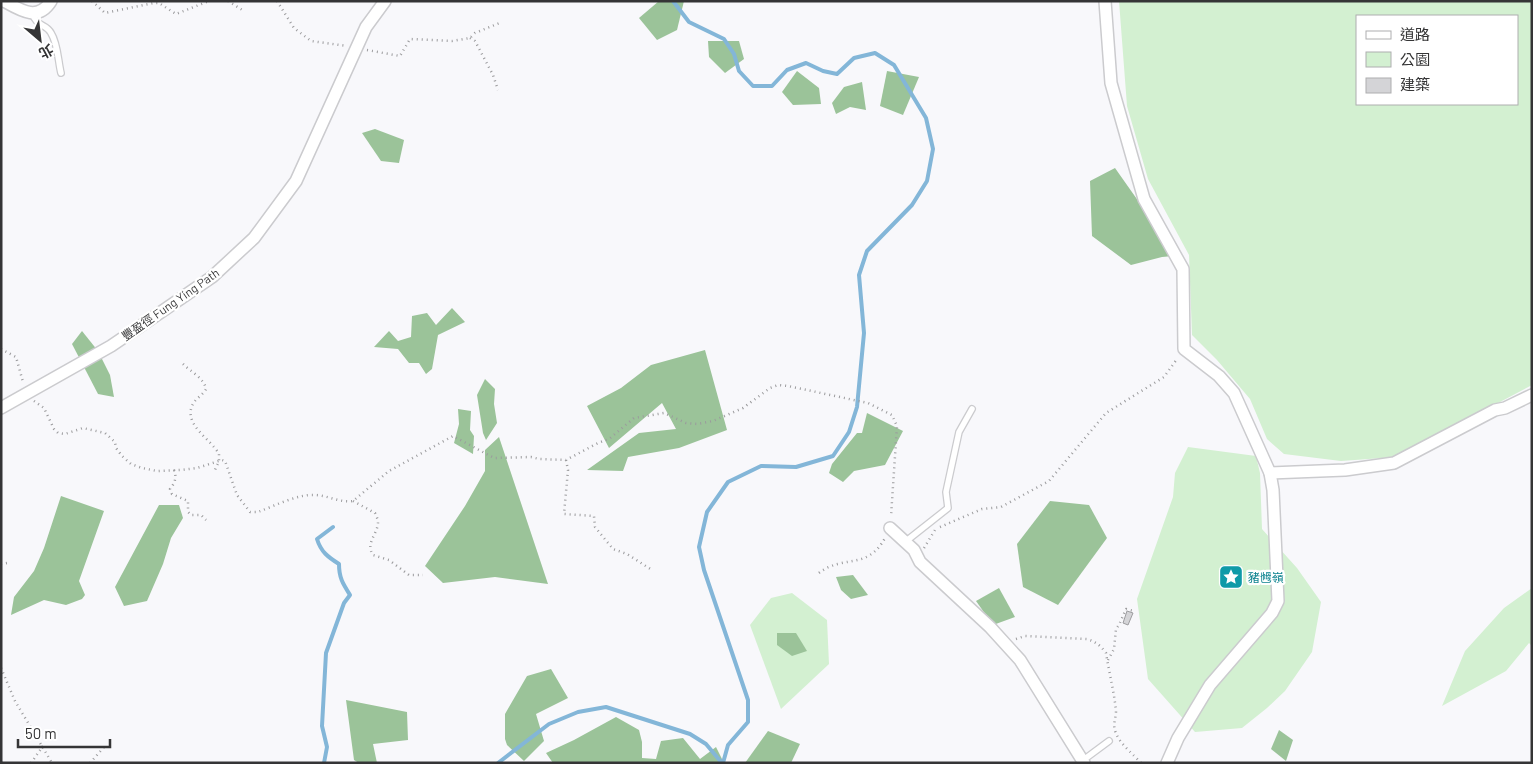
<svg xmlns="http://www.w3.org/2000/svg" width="1533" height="764" font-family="Barlow,'Noto Sans TC',sans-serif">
<rect width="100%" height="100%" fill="#f8f8fb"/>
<g fill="#d3f0d1" fill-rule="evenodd">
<path d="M 1119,1 L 1532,1 L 1532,385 L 1396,457 L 1341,461 L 1284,454 L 1267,439 L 1250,399 L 1217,360 L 1192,335 L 1189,255 L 1148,179 L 1127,106 ZM 1357,16 L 1517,16 L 1517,104 L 1357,104 Z"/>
<path d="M 1188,447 L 1256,456 L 1260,473 L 1262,529 L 1297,568 L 1321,602 L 1312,652 L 1285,691 L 1267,708 L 1242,728 L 1195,732 L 1148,679 L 1137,599 L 1173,497 L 1175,473 Z"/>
<path d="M 1532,588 L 1532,646 L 1529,643 L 1506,671 L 1442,706 L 1465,651 L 1504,608 Z"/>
<path d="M 792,593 L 827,620 L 829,664 L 781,709 L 750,625 L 771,598 Z"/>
</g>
<g fill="#9bc399">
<path d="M 659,1 L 684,1 L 677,30 L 657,40 L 639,18 Z"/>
<path d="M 708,41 L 739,41 L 744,59 L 725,73 L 709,57 Z"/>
<path d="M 797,71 L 819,88 L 821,104 L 793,105 L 782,92 Z"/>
<path d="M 887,71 L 919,77 L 903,115 L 880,106 Z"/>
<path d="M 862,82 L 866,110 L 850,107 L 836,114 L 832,103 L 844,87 Z"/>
<path d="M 375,129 L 404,140 L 399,163 L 381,161 L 362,133 Z"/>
<path d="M 1115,168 L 1146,212 L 1173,256 L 1162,257 L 1131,265 L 1092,236 L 1090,181 Z"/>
<path d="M 452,308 L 465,322 L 438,335 L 432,369 L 426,374 L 419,363 L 409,363 L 398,349 L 374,347 L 389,331 L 398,341 L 411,337 L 412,316 L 427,313 L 436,325 Z"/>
<path d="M 82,331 L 98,351 L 110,375 L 114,397 L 98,394 L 72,344 Z"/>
<path d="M 705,350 L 727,430 L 679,448 L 628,457 L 623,471 L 587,470 L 639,433 L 676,429 L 662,403 L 609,448 L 587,406 L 621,388 L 651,365 Z"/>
<path d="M 485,379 L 495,389 L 494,404 L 497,423 L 486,440 L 483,433 L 477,395 Z"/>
<path d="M 458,409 L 471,411 L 470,430 L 474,436 L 473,454 L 454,443 L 459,424 Z"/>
<path d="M 867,413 L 903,431 L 885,465 L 854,471 L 843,482 L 829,473 L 832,464 L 857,433 L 862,433 Z"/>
<path d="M 499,437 L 548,584 L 495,577 L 443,583 L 425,566 L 465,506 L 485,471 L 485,450 Z"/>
<path d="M 61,496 L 104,511 L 79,581 L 85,595 L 82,599 L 66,605 L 44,600 L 11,615 L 14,597 L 34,571 L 44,548 Z"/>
<path d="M 1050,501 L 1089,505 L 1107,538 L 1058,605 L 1023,587 L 1017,544 Z"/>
<path d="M 159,505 L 179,505 L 183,518 L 171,538 L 163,564 L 147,601 L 124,606 L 115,587 Z"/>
<path d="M 853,575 L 868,595 L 851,599 L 841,590 L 836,577 Z"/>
<path d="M 999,588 L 1015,617 L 993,625 L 976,601 Z"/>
<path d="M 777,633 L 796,633 L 807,651 L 792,656 L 777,645 Z"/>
<path d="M 551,669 L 568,698 L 536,714 L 544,741 L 524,761 L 507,745 L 505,739 L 505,714 L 527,676 Z"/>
<path d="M 346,700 L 407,712 L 408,740 L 373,744 L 377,763 L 359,763 L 354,760 Z"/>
<path d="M 616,717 L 639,730 L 642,742 L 642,758 L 656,759 L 661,741 L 683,738 L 700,759 L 716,747 L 724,763 L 553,763 L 546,753 L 574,740 Z"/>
<path d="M 1279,730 L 1293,740 L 1286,761 L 1271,749 Z"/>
<path d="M 768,731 L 800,744 L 791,763 L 745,763 Z"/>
</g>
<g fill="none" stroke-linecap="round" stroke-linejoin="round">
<g stroke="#83b6d8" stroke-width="4">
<path d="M 673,1 L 689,22 L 724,39 L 734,54 L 739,71 L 753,86 L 772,86 L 787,70 L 806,63 L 823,71 L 837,74 L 854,58 L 875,53 L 894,65 L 926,118 L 933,149 L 927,181 L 912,205 L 867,251 L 859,275 L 864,333 L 857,407 L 849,432 L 833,456 L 796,467 L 761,466 L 728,482 L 707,512 L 699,547 L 704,570 L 748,700 L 748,722 L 728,745 L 723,763"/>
<path d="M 324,763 L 327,747 L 322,726 L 326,653 L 344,603 L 350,595 C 343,584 339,578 339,564 C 328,557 321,552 317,539 L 333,527"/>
<path d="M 498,763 L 549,724 L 578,712 L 606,707 L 690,734 L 706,744 L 722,763"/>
</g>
</g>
<path fill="#d4d4d7" stroke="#9d9da0" d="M 1127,611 L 1133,613 L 1128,625 L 1123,623 Z"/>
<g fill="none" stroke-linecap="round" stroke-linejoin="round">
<defs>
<g id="lane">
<path d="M 32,13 C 37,28 46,23 51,33 C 58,44 58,61 61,73"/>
<path d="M 905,542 L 948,508 L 946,492 L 959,432 L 972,409"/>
<path d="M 1082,761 L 1109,741"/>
</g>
<g id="street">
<path d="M 4,1 C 20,10 38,22 51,1"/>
<path d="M 1105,1 L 1111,83 L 1144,199 L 1183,269 L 1184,349 L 1219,376 L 1234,393 L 1270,473 L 1273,490 L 1278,601 L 1272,613 L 1210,685 L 1178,738 L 1167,763"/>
<path d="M 1,408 L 111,346 L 164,310 L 212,277 L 254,238 L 296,181 L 366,27 L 385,1"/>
<path d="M 1270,473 L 1345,470 L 1394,463 L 1495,410 L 1505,408 L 1532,395"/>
<path d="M 890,528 L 914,550 L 920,562 L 990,627 L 1020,660 L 1084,763"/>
</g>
</defs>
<use href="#lane" stroke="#cbcbce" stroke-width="8"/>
<use href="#street" stroke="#cbcbce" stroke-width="14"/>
<g stroke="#9b9b9d" stroke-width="2.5" stroke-dasharray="1 4" stroke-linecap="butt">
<path d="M 92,1 L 105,13 L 154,3 L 159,3 L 176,14 L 209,1"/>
<path d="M 228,1 L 244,11"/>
<path d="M 277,1 L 294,28 L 311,41 L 347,46"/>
<path d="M 470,38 L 475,41 L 493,75 L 498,90"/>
<path d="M 367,50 L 400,56 L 410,39 L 452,41 L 470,38 L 475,33 L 502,22"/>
<path d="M 1,349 L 16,357 L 23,382"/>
<path d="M 183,364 C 191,372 204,378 206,389 C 203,395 196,398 193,404 C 182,424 211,439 219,454 L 219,461 L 214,472"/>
<path d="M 34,401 L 44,408 L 54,429 L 58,433 L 65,434 L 83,428 L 105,433 L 115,442 L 116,448 L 122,456 L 131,464 L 142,468 L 157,471 L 181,470 L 197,468 L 222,460 L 225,461 L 237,495 L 250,512 L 258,512 C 274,506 298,494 314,495 C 328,495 339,503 353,501 L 389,471 L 453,436 L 494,458 L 531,457 L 539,459 L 566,460 L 598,443 L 609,439 L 634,418 L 664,413 L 686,423 L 697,424 L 713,421 L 743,408 L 770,388 L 778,385 L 788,386 L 868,403 L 892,415 L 897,426 L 891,516"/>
<path d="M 566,460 L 568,470 L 564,514 L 594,516 L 595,527 L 613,549 L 627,554 L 652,570"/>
<path d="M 174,470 C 177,477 175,483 170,489 L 172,494 L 188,501 L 188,512 L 191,515 L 201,515 L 206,520"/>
<path d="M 353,501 L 375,513 C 376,516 378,519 378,522 C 378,534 365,543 373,555 L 389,560 L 409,575 L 423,575"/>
<path d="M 940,527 L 982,509 L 1001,507 L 1049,481 L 1106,413 L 1164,377 L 1177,359"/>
<path d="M 924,548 L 935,530"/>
<path d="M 1,564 L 7,563"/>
<path d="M 819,573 C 843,554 867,571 885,538"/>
<path d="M 1016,639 L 1025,636 L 1087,639 C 1096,642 1100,645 1106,653 C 1109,672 1114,691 1116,711 C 1116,719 1112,725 1116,733 C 1120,744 1133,754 1141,763"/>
<path d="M 1108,660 L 1114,649 L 1116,629 L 1119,625 L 1126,609 L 1134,611"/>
<path d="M 1,668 L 15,701 L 52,763"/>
<path d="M 1,762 L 2,763"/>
<path d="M 31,763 L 43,746"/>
<path d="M 90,763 L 105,746"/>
</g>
<use href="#lane" stroke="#fff" stroke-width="5.5"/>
<use href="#street" stroke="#fff" stroke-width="11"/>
</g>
<defs>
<symbol id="sight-square" viewBox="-11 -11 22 22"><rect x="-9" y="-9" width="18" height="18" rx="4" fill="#0f9aa8" stroke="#fff"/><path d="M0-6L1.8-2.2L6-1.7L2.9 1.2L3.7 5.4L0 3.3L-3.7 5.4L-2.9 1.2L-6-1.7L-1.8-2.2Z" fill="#fff"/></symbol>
</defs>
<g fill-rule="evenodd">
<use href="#sight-square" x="1217" y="563" width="28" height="28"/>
</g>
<g text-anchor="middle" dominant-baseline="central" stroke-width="4.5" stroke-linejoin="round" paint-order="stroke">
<g font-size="12" fill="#353536" stroke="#fff">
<text transform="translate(170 304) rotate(-35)">豐盈徑 Fung Ying Path</text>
</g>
<g font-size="12" fill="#0d838f" stroke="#fff" text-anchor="start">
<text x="1248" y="577">豬乸嶺</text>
</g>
</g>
<rect width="1533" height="764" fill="none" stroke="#353536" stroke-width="5"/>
<rect x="1356" y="15" width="162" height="90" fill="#ffffff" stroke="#aeaeaf"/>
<rect x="1366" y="31" width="25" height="8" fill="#ffffff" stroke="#aeaeaf"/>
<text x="1400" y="40" font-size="15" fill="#353536">道路</text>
<rect x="1366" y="52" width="25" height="15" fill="#d3f0d1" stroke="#aeaeaf"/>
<text x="1400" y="65" font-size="15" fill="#353536">公園</text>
<rect x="1366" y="78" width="25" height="15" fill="#d4d4d7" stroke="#aeaeaf"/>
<text x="1400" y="90" font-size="15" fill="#353536">建築</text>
<g transform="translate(40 40) rotate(152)" stroke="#ffffff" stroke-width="4" paint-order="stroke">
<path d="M0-4L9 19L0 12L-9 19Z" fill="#353536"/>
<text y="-8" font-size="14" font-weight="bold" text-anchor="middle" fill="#353536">北</text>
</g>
<path d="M18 739v8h92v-8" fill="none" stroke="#353536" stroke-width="2.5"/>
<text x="25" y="739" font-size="15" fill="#353536" stroke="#ffffff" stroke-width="4" paint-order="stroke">50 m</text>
</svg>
